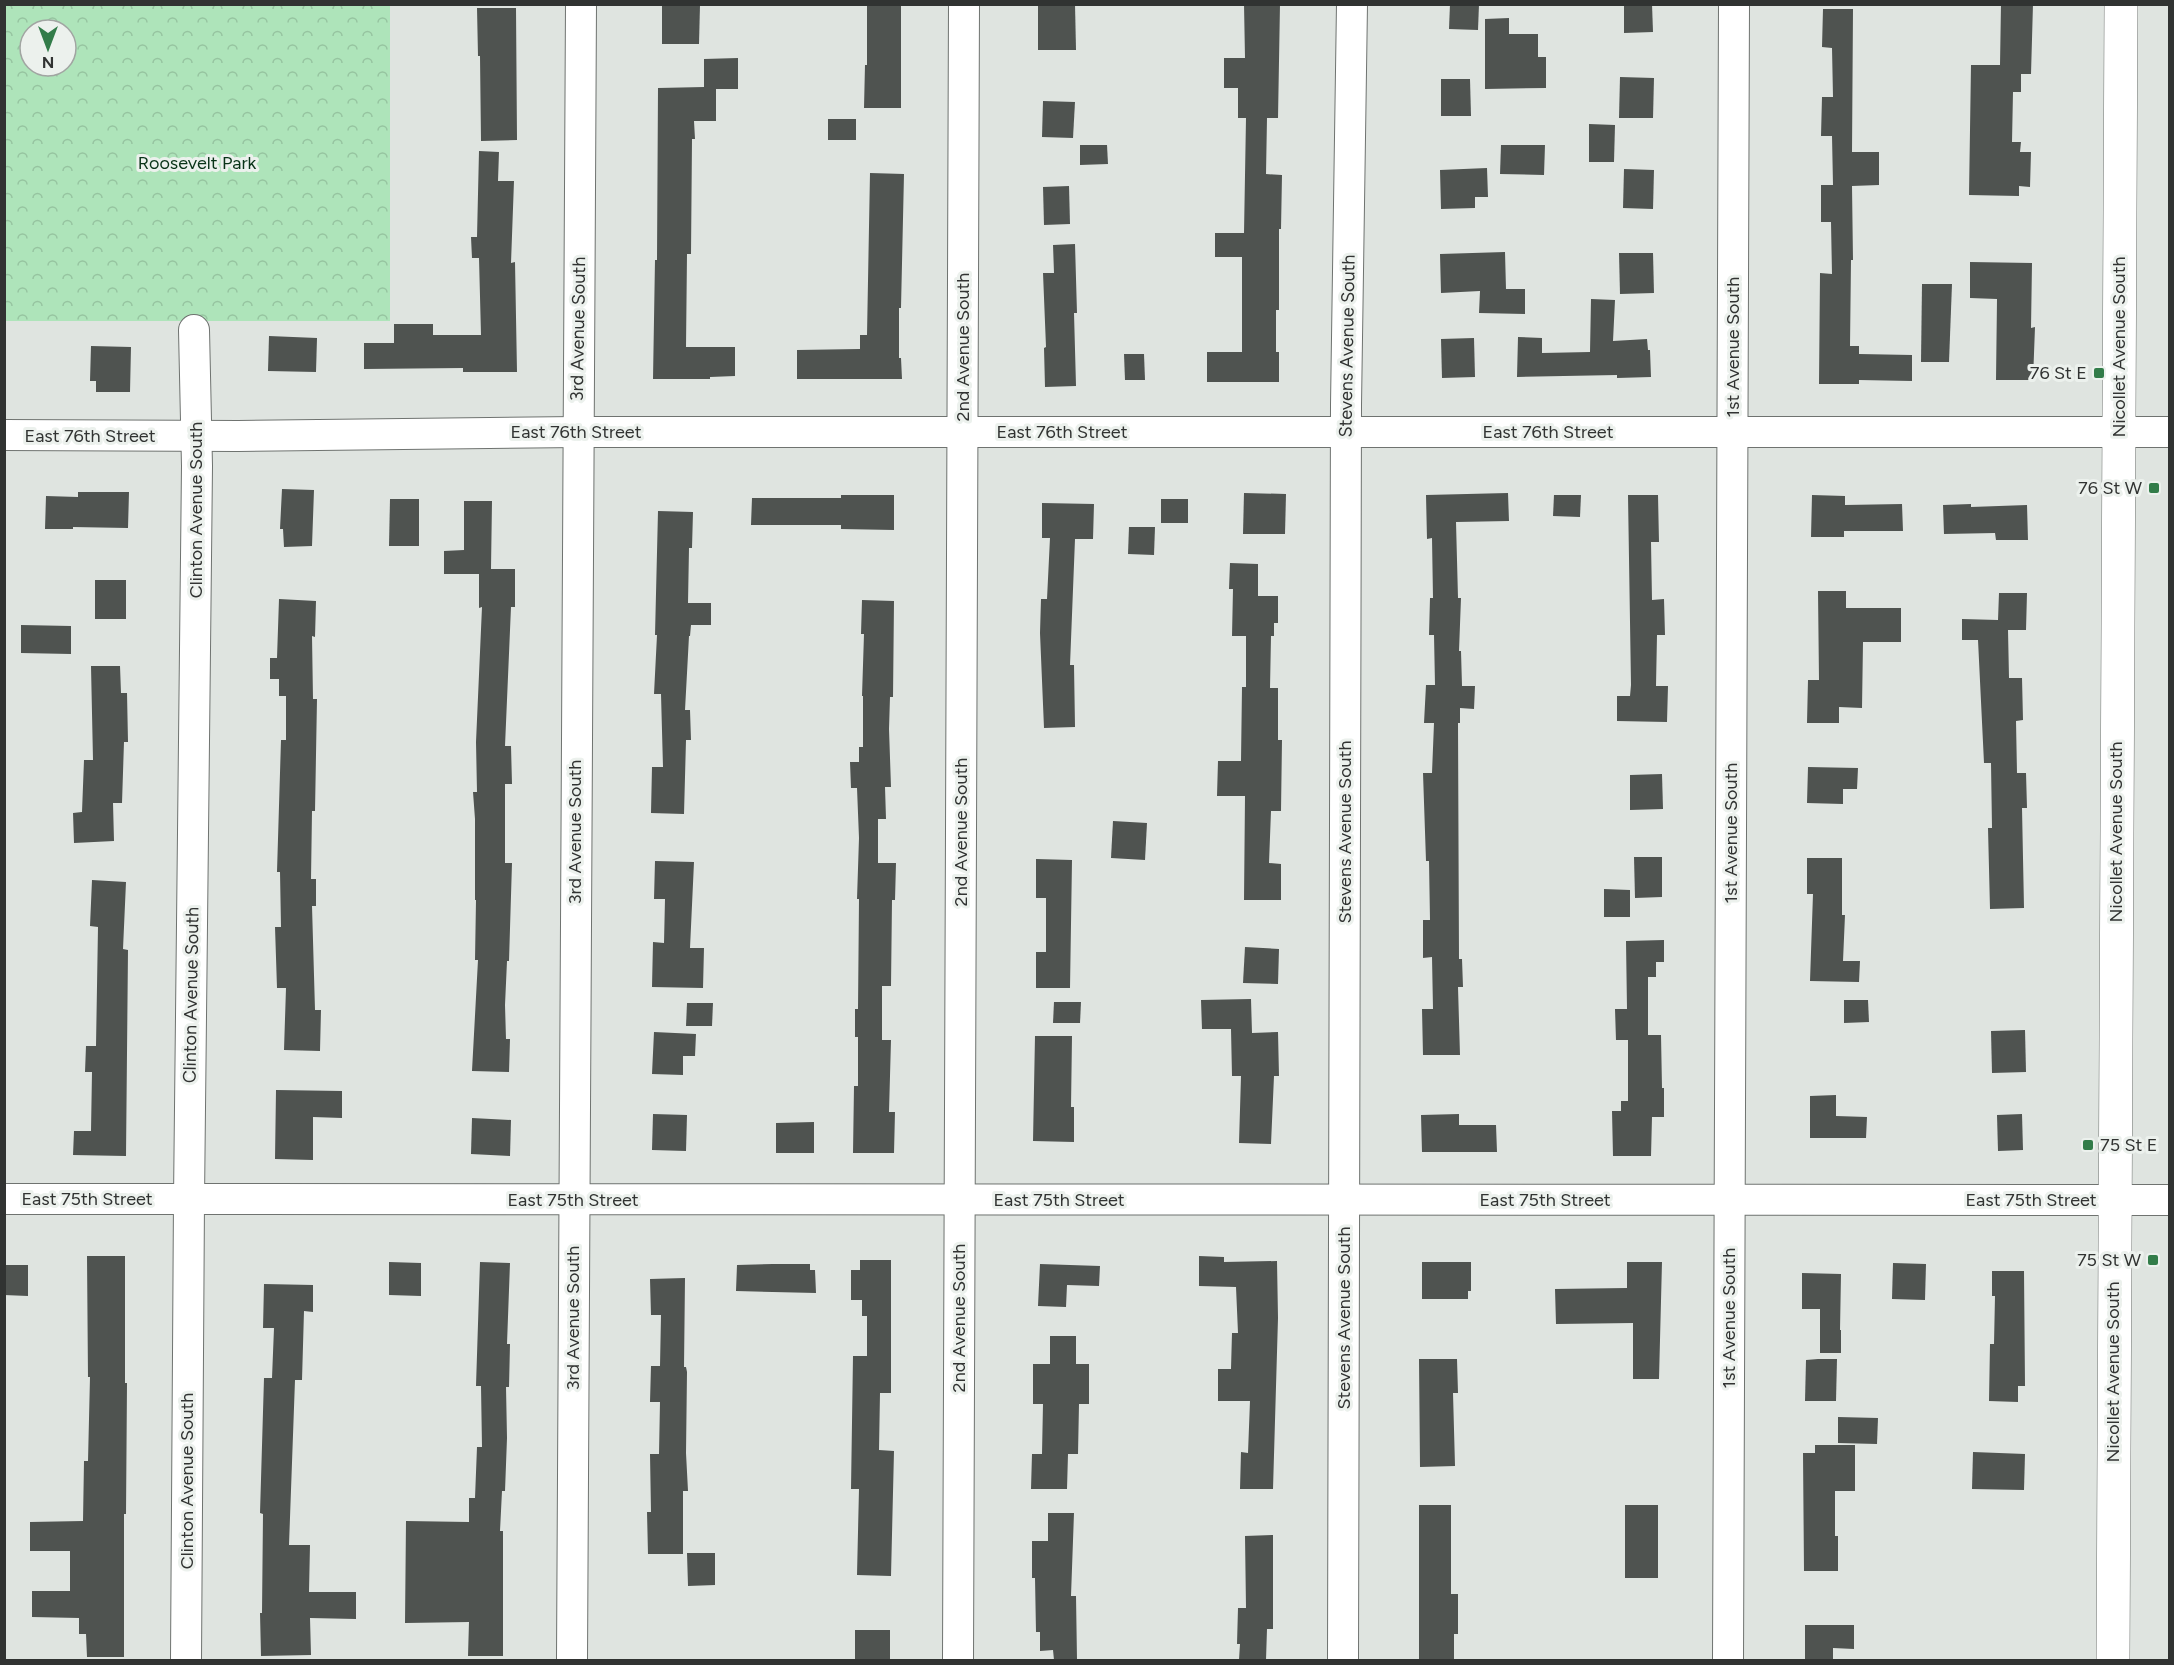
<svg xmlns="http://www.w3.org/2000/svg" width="2174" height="1665" font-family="Figtree,sans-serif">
<defs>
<pattern id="forest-crowns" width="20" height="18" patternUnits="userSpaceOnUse" patternTransform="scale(1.5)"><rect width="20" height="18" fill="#aee4ba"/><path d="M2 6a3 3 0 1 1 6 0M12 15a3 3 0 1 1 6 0" fill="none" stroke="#96c4a0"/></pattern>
</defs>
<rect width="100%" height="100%" fill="#dfe4e0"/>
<path fill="url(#forest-crowns)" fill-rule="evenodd" d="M 4,5 L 390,5 L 390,321 L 5,321 ZM 30,30 L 66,30 L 66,66 L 30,66 Z"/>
<g fill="#4f5350">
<path d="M 662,4 L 700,5 L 699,44 L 662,44 Z"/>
<path d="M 867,4 L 901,4 L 901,108 L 864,108 L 865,65 L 867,65 Z"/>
<path d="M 1038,4 L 1075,4 L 1076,50 L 1038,50 Z"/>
<path d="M 1244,4 L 1280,4 L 1278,118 L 1267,118 L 1266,174 L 1282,175 L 1281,229 L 1279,229 L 1279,310 L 1276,310 L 1276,352 L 1279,352 L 1279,382 L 1207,382 L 1207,352 L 1242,352 L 1242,257 L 1215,257 L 1215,233 L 1244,233 L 1246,118 L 1238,118 L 1238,88 L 1224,88 L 1224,58 L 1245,58 Z"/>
<path d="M 1450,4 L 1479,4 L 1478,30 L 1449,29 Z"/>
<path d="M 1624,4 L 1652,4 L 1653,32 L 1624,33 Z"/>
<path d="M 2001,4 L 2033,4 L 2031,74 L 2021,74 L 2021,92 L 2013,92 L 2012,142 L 2021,142 L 2020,152 L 2031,152 L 2030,187 L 2019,186 L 2019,196 L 1969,195 L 1971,65 L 2000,65 Z"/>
<path d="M 477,8 L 516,8 L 517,140 L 481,141 L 480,56 L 478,56 Z"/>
<path d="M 1823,9 L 1853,9 L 1852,152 L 1879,152 L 1879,185 L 1852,186 L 1853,260 L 1851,260 L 1850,346 L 1859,346 L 1859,354 L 1912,355 L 1912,381 L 1859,380 L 1859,384 L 1819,384 L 1820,273 L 1832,274 L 1831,222 L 1821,222 L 1821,185 L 1833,185 L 1832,136 L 1821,136 L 1822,97 L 1833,97 L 1832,48 L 1822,47 Z"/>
<path d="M 1509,18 L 1509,34 L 1538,34 L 1538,57 L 1546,57 L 1546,88 L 1485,89 L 1485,19 Z"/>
<path d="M 738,58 L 738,89 L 716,89 L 716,121 L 694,121 L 695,139 L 692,139 L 691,254 L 687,254 L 686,347 L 735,347 L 735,376 L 710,377 L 710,379 L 653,379 L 655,260 L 657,260 L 658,88 L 704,87 L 704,59 Z"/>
<path d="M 1620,77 L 1654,78 L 1653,118 L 1619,118 Z"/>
<path d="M 1441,79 L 1470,79 L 1471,116 L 1441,116 Z"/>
<path d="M 1043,101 L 1075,102 L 1073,138 L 1042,137 Z"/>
<rect x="828" y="119" width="28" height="21"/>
<path d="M 1589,124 L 1615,125 L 1614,162 L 1589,162 Z"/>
<path d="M 1080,145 L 1107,145 L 1108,164 L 1080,165 Z"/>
<path d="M 1501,145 L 1545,145 L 1544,175 L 1500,174 Z"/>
<path d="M 479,151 L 499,152 L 498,181 L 514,181 L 511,263 L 515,262 L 517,372 L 463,372 L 463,368 L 364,369 L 364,343 L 394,343 L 394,324 L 433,324 L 433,335 L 481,335 L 479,258 L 472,258 L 471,237 L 477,237 Z"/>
<path d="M 1487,168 L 1488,197 L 1475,197 L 1475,208 L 1441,209 L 1440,170 Z"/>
<path d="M 1624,169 L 1654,170 L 1653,209 L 1623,208 Z"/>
<path d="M 870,173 L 904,174 L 901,308 L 899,308 L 899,358 L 901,358 L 902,379 L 797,379 L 797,350 L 860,349 L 860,335 L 867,335 Z"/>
<path d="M 1069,186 L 1070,224 L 1044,225 L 1043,187 Z"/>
<path d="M 1075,244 L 1077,313 L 1074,313 L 1076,386 L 1045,387 L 1044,348 L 1046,347 L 1043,273 L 1054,273 L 1053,245 Z"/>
<path d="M 1505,252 L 1506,289 L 1525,289 L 1525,314 L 1479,313 L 1480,291 L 1441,293 L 1440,254 Z"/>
<path d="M 1619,253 L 1653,253 L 1654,293 L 1620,294 Z"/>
<path d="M 1970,262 L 2032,263 L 2031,328 L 2035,327 L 2033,380 L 1996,380 L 1997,299 L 1970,298 Z"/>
<path d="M 1922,284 L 1952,284 L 1949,362 L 1921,362 Z"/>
<path d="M 1591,299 L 1615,300 L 1613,341 L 1647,339 L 1648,350 L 1650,350 L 1651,377 L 1617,378 L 1617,375 L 1517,377 L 1518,337 L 1542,338 L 1542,353 L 1590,352 Z"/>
<path d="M 269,336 L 317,338 L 316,372 L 268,371 Z"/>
<path d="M 1474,338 L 1475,377 L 1442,378 L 1441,339 Z"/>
<path d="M 91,346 L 131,347 L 130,392 L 96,392 L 96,381 L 90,381 Z"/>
<path d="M 1124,354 L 1144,354 L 1145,380 L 1125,380 Z"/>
<path d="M 282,489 L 314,490 L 312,546 L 284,547 L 283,529 L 280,529 Z"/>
<path d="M 78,492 L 129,492 L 128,528 L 73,527 L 73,529 L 45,529 L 46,496 L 78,497 Z"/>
<path d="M 1244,493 L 1286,494 L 1285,534 L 1243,534 Z"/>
<path d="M 1508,493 L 1509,521 L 1456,522 L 1458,598 L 1461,598 L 1459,651 L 1461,651 L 1462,686 L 1475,686 L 1474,709 L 1460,708 L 1460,723 L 1458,723 L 1459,959 L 1462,959 L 1463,987 L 1458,987 L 1460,1055 L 1423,1055 L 1422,1009 L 1433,1009 L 1432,957 L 1423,958 L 1423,920 L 1430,920 L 1429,861 L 1426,861 L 1423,773 L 1432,773 L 1434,723 L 1424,723 L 1426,685 L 1435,685 L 1434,635 L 1429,635 L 1430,598 L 1433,598 L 1432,538 L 1427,539 L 1426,495 Z"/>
<path d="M 841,495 L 894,495 L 894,530 L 841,529 L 841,525 L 751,525 L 752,498 L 841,498 Z"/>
<path d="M 1554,495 L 1581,495 L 1580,517 L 1553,516 Z"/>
<path d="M 1628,495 L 1658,495 L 1659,542 L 1651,542 L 1652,600 L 1664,599 L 1665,635 L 1657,635 L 1656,686 L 1668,686 L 1667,722 L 1617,721 L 1617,696 L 1630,696 L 1631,685 Z"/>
<path d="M 1812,495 L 1845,496 L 1845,505 L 1902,504 L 1903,531 L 1844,531 L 1844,537 L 1811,537 Z"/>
<path d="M 390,499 L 419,499 L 419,546 L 389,546 Z"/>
<rect x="1161" y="499" width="27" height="24"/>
<path d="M 464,501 L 492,501 L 491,569 L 515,569 L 515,607 L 511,607 L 505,746 L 511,746 L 512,784 L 505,784 L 505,863 L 512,863 L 509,961 L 507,961 L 505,1005 L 506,1039 L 510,1039 L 509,1072 L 472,1071 L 478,960 L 475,960 L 476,900 L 475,900 L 475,819 L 473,792 L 477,792 L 476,742 L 482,607 L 479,608 L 479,574 L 444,574 L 444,551 L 464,550 Z"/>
<path d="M 1042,503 L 1094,504 L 1093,539 L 1075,539 L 1070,665 L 1074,665 L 1075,727 L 1044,728 L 1040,633 L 1041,599 L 1047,599 L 1050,538 L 1042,538 Z"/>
<path d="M 1971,504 L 1971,507 L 2027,505 L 2028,540 L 1996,540 L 1995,533 L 1944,534 L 1943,505 Z"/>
<path d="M 658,511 L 693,512 L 692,548 L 689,548 L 688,603 L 711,603 L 711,625 L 691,625 L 690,636 L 689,636 L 685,710 L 690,710 L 691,740 L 686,740 L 684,814 L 651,813 L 652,767 L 663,767 L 661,694 L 654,694 L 657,635 L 655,635 Z"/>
<path d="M 1129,527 L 1155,527 L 1154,555 L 1128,554 Z"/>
<path d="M 1230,563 L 1258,564 L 1258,596 L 1278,596 L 1278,623 L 1274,623 L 1274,636 L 1271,636 L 1270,688 L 1278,688 L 1278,740 L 1282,740 L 1281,811 L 1271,811 L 1269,863 L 1281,864 L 1281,900 L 1244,900 L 1245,796 L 1217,796 L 1218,761 L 1241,761 L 1242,687 L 1246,687 L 1246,636 L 1232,636 L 1233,589 L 1229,589 Z"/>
<rect x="95" y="580" width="31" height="39"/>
<path d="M 1818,591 L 1846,591 L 1846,608 L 1901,608 L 1901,642 L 1863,642 L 1862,708 L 1839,707 L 1839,723 L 1807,723 L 1808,680 L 1819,680 Z"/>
<path d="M 1999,593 L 2027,593 L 2026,630 L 2008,630 L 2009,678 L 2022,678 L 2023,720 L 2016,721 L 2017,773 L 2026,773 L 2027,808 L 2022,808 L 2024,908 L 1990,909 L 1988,828 L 1992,828 L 1991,763 L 1984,763 L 1978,640 L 1962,640 L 1962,619 L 1998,620 Z"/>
<path d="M 279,599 L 316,601 L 315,637 L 312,636 L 313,699 L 317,699 L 315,811 L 312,811 L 311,879 L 316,879 L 316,906 L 312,906 L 315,1010 L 321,1010 L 320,1051 L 284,1050 L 286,988 L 277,988 L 275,927 L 281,927 L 280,872 L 277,872 L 281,740 L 286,740 L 286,696 L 279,696 L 279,679 L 270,679 L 270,658 L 277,658 Z"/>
<path d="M 862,600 L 894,601 L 893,697 L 890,697 L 889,729 L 891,787 L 885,787 L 886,819 L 878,819 L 878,863 L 896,863 L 895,900 L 892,900 L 891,986 L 882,986 L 882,1040 L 891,1040 L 889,1112 L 895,1112 L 894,1153 L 853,1153 L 854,1086 L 858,1086 L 858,1037 L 855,1037 L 855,1009 L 858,1009 L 859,899 L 857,899 L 859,838 L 857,788 L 851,788 L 850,762 L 859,762 L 859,747 L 863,747 L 863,696 L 862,696 L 864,634 L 861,634 Z"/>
<path d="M 21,625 L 71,626 L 71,654 L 21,653 Z"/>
<path d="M 91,666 L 120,666 L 121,693 L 127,693 L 128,742 L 124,742 L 122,803 L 113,803 L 114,841 L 74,843 L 73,813 L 82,812 L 84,760 L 93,760 Z"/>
<path d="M 1808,767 L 1858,768 L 1857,789 L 1843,789 L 1843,804 L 1807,803 Z"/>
<path d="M 1662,774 L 1663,809 L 1630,810 L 1630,775 Z"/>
<path d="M 1113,821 L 1147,823 L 1145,860 L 1111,858 Z"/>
<path d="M 1634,857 L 1662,857 L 1662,897 L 1635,898 Z"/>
<path d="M 1807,858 L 1842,858 L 1842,915 L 1845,915 L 1843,961 L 1860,961 L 1859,982 L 1810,981 L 1813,894 L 1807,894 Z"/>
<path d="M 1036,859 L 1072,860 L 1070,988 L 1036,988 L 1036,952 L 1046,952 L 1046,898 L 1036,898 Z"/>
<path d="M 655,861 L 694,862 L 690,948 L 704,948 L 703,988 L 652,987 L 653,942 L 664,943 L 665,899 L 654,899 Z"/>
<path d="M 92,880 L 126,882 L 123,949 L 128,950 L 126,1156 L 73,1155 L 74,1131 L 91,1131 L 92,1072 L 85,1072 L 86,1046 L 96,1046 L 98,927 L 90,926 Z"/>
<path d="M 1604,889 L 1630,890 L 1630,917 L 1604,917 Z"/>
<path d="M 1664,940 L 1664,962 L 1656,962 L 1656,977 L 1648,977 L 1648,1035 L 1661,1035 L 1662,1088 L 1664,1088 L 1664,1117 L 1652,1117 L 1651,1156 L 1613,1156 L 1612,1111 L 1621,1111 L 1621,1101 L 1628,1101 L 1628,1040 L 1616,1040 L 1615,1009 L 1627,1009 L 1626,941 Z"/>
<path d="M 1245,947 L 1279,949 L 1278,984 L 1243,983 Z"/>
<path d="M 1251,999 L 1252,1033 L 1278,1032 L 1279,1076 L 1274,1076 L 1271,1144 L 1239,1143 L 1241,1076 L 1232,1076 L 1231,1029 L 1202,1029 L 1201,1000 Z"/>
<path d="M 1844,1000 L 1868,1000 L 1869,1022 L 1844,1023 Z"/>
<path d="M 1054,1002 L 1081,1002 L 1080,1023 L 1053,1023 Z"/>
<path d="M 687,1003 L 713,1003 L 712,1026 L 686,1026 Z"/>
<path d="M 2025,1030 L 2026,1072 L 1992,1073 L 1991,1031 Z"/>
<path d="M 654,1032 L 696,1034 L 695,1056 L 683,1056 L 683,1075 L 652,1074 Z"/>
<path d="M 1035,1036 L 1072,1036 L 1071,1107 L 1074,1107 L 1074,1142 L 1033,1141 Z"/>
<path d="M 276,1090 L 342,1091 L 342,1118 L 313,1117 L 313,1160 L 275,1159 Z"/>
<path d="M 1836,1095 L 1836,1116 L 1867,1117 L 1866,1138 L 1810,1138 L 1810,1096 Z"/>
<path d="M 653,1114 L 687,1115 L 686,1151 L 652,1150 Z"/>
<path d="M 1459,1114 L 1459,1125 L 1496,1125 L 1497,1152 L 1422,1152 L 1421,1115 Z"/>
<path d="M 2022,1114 L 2023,1150 L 1998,1151 L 1997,1115 Z"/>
<path d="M 472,1118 L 511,1120 L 510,1156 L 471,1154 Z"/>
<path d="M 814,1122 L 814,1153 L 776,1153 L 776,1123 Z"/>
<path d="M 87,1256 L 125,1256 L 125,1383 L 127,1383 L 126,1514 L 124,1514 L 124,1657 L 87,1657 L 86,1634 L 79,1634 L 79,1618 L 32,1617 L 32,1591 L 70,1591 L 70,1551 L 30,1551 L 30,1522 L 83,1521 L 84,1461 L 88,1461 L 90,1377 L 88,1377 Z"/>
<path d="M 1199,1256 L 1224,1257 L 1224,1262 L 1277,1261 L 1278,1318 L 1273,1489 L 1240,1489 L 1241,1452 L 1248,1453 L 1250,1401 L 1218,1401 L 1218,1369 L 1231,1369 L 1232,1333 L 1238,1333 L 1236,1287 L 1199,1286 Z"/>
<path d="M 860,1260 L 891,1260 L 891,1393 L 880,1393 L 879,1450 L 894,1451 L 891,1576 L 857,1575 L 859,1489 L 851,1489 L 853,1356 L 867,1356 L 867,1316 L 862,1316 L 862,1300 L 851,1300 L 851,1270 L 860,1270 Z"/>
<path d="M 389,1262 L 421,1263 L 421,1296 L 389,1295 Z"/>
<path d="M 480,1262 L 510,1263 L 507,1344 L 510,1344 L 509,1387 L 506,1387 L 507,1438 L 505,1491 L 502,1491 L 500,1531 L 503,1531 L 503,1656 L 468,1656 L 469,1622 L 405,1623 L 406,1521 L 469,1522 L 469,1498 L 475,1498 L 477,1447 L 482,1447 L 481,1386 L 476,1386 Z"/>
<path d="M 1422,1262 L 1471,1262 L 1471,1291 L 1468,1291 L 1468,1299 L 1422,1299 Z"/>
<path d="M 1627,1262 L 1662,1262 L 1659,1379 L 1633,1379 L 1633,1323 L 1556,1324 L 1555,1289 L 1627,1288 Z"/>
<path d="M 1893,1263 L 1926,1264 L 1925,1300 L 1892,1299 Z"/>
<path d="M 773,1264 L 810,1264 L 810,1270 L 815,1270 L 816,1293 L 736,1291 L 737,1265 Z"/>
<path d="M 1040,1264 L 1100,1266 L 1099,1286 L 1067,1285 L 1066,1307 L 1038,1306 Z"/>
<path d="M 4,1265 L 28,1265 L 28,1296 L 4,1295 Z"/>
<path d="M 1992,1271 L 2024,1271 L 2025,1386 L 2018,1386 L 2018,1402 L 1989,1401 L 1990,1344 L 1994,1344 L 1995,1296 L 1992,1296 Z"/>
<path d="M 1802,1273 L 1841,1274 L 1840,1330 L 1841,1330 L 1841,1353 L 1820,1353 L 1820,1309 L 1802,1309 Z"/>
<path d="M 685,1278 L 684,1367 L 686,1367 L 687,1372 L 686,1453 L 688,1491 L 683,1491 L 683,1554 L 648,1554 L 647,1512 L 651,1512 L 650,1454 L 659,1454 L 660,1402 L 650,1402 L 651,1366 L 660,1366 L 661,1315 L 651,1315 L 650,1279 Z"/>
<path d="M 264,1284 L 313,1285 L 313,1312 L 304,1311 L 302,1380 L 295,1380 L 289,1545 L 310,1545 L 309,1592 L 356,1592 L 356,1619 L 310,1618 L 311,1655 L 261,1656 L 260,1613 L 262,1613 L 263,1514 L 260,1513 L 264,1378 L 272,1378 L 274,1328 L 263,1328 Z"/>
<path d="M 1050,1336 L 1076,1336 L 1076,1364 L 1089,1364 L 1089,1404 L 1079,1404 L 1078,1454 L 1068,1454 L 1067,1489 L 1031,1489 L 1032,1454 L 1042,1454 L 1043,1404 L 1033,1404 L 1033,1364 L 1050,1364 Z"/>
<path d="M 1419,1359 L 1457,1359 L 1458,1393 L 1453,1393 L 1455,1466 L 1420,1467 Z"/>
<path d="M 1818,1359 L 1837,1359 L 1836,1401 L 1805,1401 L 1806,1360 Z"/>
<path d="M 1838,1417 L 1878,1418 L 1877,1444 L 1838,1443 Z"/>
<path d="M 1815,1445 L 1855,1445 L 1855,1491 L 1835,1491 L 1835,1536 L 1838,1536 L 1838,1571 L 1804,1571 L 1803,1453 L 1815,1453 Z"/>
<path d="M 1973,1452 L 2025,1454 L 2024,1490 L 1972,1489 Z"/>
<path d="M 1419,1505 L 1451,1505 L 1451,1594 L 1458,1594 L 1458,1634 L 1454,1634 L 1454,1660 L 1419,1660 Z"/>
<rect x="1625" y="1505" width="33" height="73"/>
<path d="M 1048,1513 L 1074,1513 L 1071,1596 L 1076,1596 L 1077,1660 L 1054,1660 L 1053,1650 L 1040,1651 L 1040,1632 L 1036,1632 L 1035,1578 L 1032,1578 L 1032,1541 L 1048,1541 Z"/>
<path d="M 1273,1535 L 1273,1629 L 1267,1629 L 1266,1660 L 1239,1660 L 1240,1644 L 1237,1644 L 1238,1608 L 1246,1608 L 1245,1536 Z"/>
<path d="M 687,1553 L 715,1553 L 715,1585 L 688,1586 Z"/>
<path d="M 1805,1625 L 1854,1625 L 1854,1649 L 1833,1648 L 1833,1660 L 1805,1660 Z"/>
<rect x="855" y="1630" width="35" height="30"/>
</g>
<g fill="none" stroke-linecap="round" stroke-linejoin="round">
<defs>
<g id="minor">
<path d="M 4,435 L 238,436 L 577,432 L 2170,432"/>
<path d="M 4,1199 L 2170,1200"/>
<path d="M 186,1660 L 189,1200 L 197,466 L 194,330"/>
<path d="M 572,1660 L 581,4"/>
<path d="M 958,1660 L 964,4"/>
<path d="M 1343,1660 L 1346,405 L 1352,4"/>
<path d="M 1728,1660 L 1734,4"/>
</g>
<path id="major" d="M 2113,1660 L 2121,4"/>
</defs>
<use href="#minor" stroke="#6f7370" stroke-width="32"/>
<use href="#major" stroke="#6f7370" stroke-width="34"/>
<use href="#minor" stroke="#fff" stroke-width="30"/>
<use href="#major" stroke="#fff" stroke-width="33"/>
</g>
<g fill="#327c49" stroke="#ecf1ed" stroke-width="2">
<rect x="2093" y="367" width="12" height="12" rx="3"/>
<rect x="2148" y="482" width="12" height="12" rx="3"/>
<rect x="2082" y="1139" width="12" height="12" rx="3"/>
<rect x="2147" y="1254" width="12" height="12" rx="3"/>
</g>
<g text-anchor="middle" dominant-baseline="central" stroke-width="6" stroke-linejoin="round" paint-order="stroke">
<g font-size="18" fill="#093418" stroke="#ecf1ed">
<text x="197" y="163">Roosevelt Park</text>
</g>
<g font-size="18" fill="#313332" stroke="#ecf1ed">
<text transform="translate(578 329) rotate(-89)">3rd Avenue South</text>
<text transform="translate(1347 346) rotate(-89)">Stevens Avenue South</text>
<text transform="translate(963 347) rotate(-90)">2nd Avenue South</text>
<text transform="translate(1733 347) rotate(-90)">1st Avenue South</text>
<text transform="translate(2119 347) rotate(-90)">Nicollet Avenue South</text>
<text x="576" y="432">East 76th Street</text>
<text x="1062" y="432">East 76th Street</text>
<text x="1548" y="432">East 76th Street</text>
<text x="90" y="436">East 76th Street</text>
<text transform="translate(196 510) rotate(-90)">Clinton Avenue South</text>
<text transform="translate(575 832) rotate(-90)">3rd Avenue South</text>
<text transform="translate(961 832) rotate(-90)">2nd Avenue South</text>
<text transform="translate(1345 832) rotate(-90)">Stevens Avenue South</text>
<text transform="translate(2116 832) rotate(-90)">Nicollet Avenue South</text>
<text transform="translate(1731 833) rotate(-90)">1st Avenue South</text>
<text transform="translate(191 995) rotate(-89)">Clinton Avenue South</text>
<text x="87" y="1199">East 75th Street</text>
<text x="573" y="1200">East 75th Street</text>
<text x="1059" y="1200">East 75th Street</text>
<text x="1545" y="1200">East 75th Street</text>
<text x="2031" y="1200">East 75th Street</text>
<text transform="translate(573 1318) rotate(-90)">3rd Avenue South</text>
<text transform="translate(959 1318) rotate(-90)">2nd Avenue South</text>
<text transform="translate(1344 1318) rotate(-90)">Stevens Avenue South</text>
<text transform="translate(1729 1318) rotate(-90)">1st Avenue South</text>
<text transform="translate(2113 1372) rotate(-90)">Nicollet Avenue South</text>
<text transform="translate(187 1481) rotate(-90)">Clinton Avenue South</text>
</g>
<g font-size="18" fill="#313332" stroke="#ecf1ed" text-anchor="end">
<text x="2087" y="373">76 St E</text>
<text x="2142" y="488">76 St W</text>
<text x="2100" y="1145" text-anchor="start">75 St E</text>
<text x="2141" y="1260">75 St W</text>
</g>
</g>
<rect width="2174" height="1665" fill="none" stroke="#313332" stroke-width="12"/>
<g transform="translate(48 48) rotate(180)"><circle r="28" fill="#ecf1ed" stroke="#a1a5a2" stroke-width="1.5"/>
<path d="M0-4.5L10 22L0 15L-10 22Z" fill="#327c49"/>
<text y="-9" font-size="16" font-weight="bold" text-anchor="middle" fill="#313332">N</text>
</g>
</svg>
